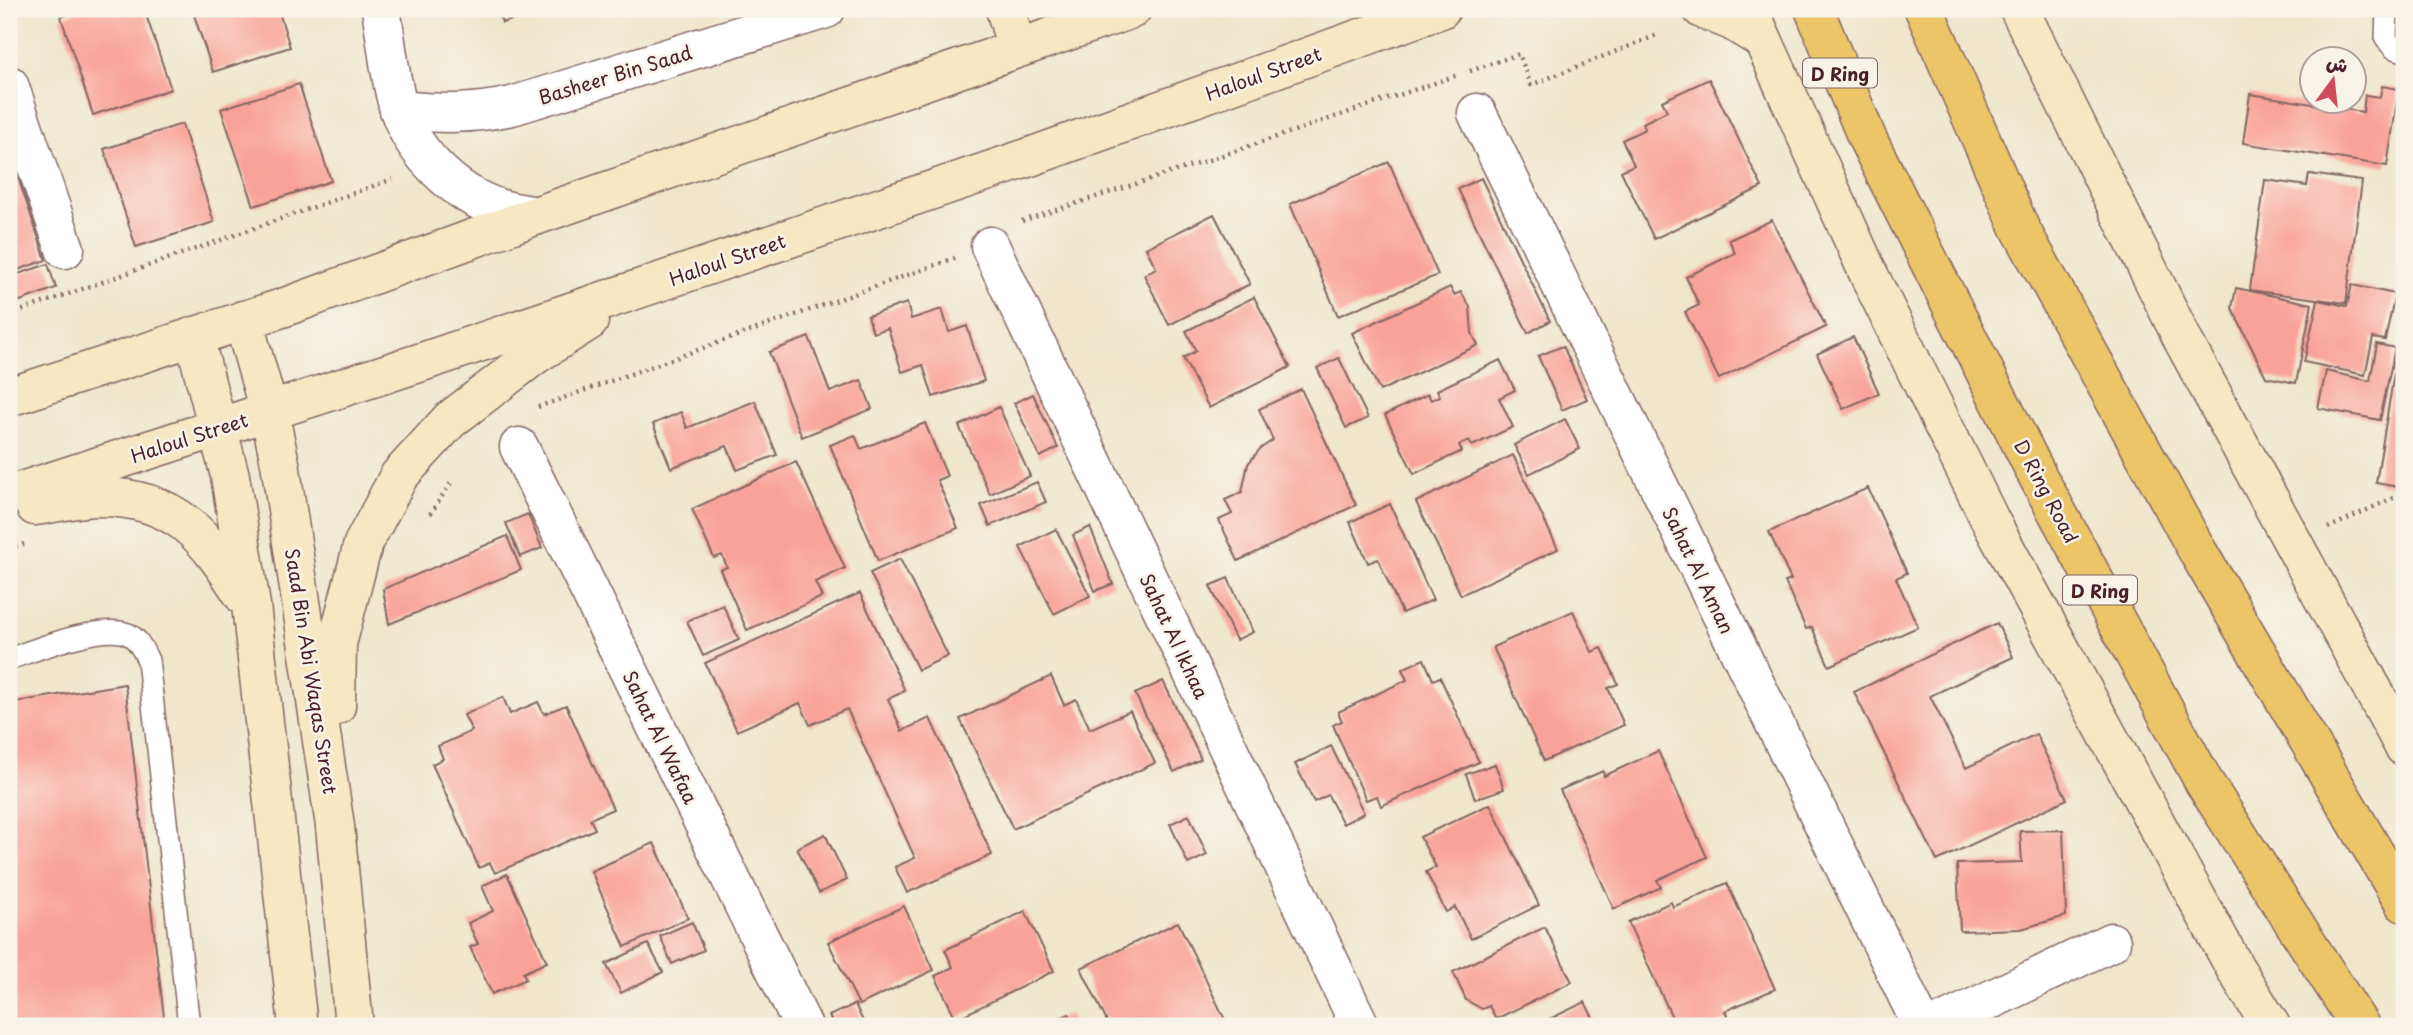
<svg xmlns="http://www.w3.org/2000/svg" width="2413" height="1035" font-family="'Playpen Sans','Playpen Sans Arabic',sans-serif">
<rect width="100%" height="100%" fill="#f7f3e8"/>
<filter id="ink" filterUnits="userSpaceOnUse"><feTurbulence type="fractalNoise" baseFrequency=".0143" numOctaves="2"/><feDisplacementMap in="SourceGraphic" scale="14" xChannelSelector="R" yChannelSelector="G"/><feConvolveMatrix kernelMatrix="1 2 1 2 8 2 1 2 1" color-interpolation-filters="sRGB"/></filter>
<filter id="wash" filterUnits="userSpaceOnUse"><feTurbulence type="fractalNoise" baseFrequency=".00686" numOctaves="4" result="noise"/><feDisplacementMap in="SourceGraphic" scale="28" xChannelSelector="R" yChannelSelector="G"/><feGaussianBlur stdDeviation="1.57" result="paint"/><feColorMatrix in="noise" values="0 0 0 0 0 0 0 0 0 0 0 0 0 0 0 0 0 1.4 0 .05"/><feComposite in="paint" operator="in"/></filter>
<g filter="url(#wash)">
<rect width="100%" height="100%" fill="#efe6cc"/>
<g id="blocks">
<g fill="#f9a299">
<path d="M 85,9 L 144,9 L 171,89 L 93,115 L 61,17 Z"/>
<path d="M 192,9 L 278,9 L 290,47 L 213,72 Z"/>
<path d="M 498,9 L 548,9 L 502,23 Z"/>
<path d="M 1709,79 L 1762,187 L 1654,239 L 1621,171 L 1634,165 L 1622,140 L 1645,129 L 1643,123 L 1667,111 L 1662,101 Z"/>
<path d="M 299,84 L 331,181 L 254,206 L 221,109 Z"/>
<path d="M 2382,86 L 2399,89 L 2387,166 L 2243,143 L 2250,94 L 2363,112 L 2365,95 L 2380,97 Z"/>
<path d="M 182,124 L 214,222 L 136,247 L 104,149 Z"/>
<path d="M 9,151 L 46,260 L 9,273 Z"/>
<path d="M 1389,162 L 1438,275 L 1338,316 L 1290,204 Z"/>
<path d="M 2309,174 L 2362,181 L 2346,303 L 2250,290 L 2265,180 L 2307,186 Z"/>
<path d="M 1481,178 L 1550,321 L 1528,333 L 1458,189 Z"/>
<path d="M 1214,214 L 1250,284 L 1169,325 L 1144,275 L 1156,268 L 1146,248 Z"/>
<path d="M 1772,220 L 1826,327 L 1719,379 L 1685,312 L 1699,305 L 1686,277 L 1735,253 L 1729,240 Z"/>
<path d="M 48,264 L 56,288 L 9,305 L 9,277 Z"/>
<path d="M 2352,285 L 2395,294 L 2385,340 L 2373,338 L 2365,375 L 2304,362 L 2318,300 L 2347,306 Z"/>
<path d="M 1450,287 L 1454,295 L 1461,292 L 1470,307 L 1472,333 L 1478,345 L 1380,391 L 1352,333 Z"/>
<path d="M 2236,288 L 2312,304 L 2296,383 L 2266,377 L 2232,308 Z"/>
<path d="M 1254,297 L 1290,367 L 1209,408 L 1183,358 L 1196,351 L 1186,331 Z"/>
<path d="M 907,303 L 911,319 L 942,309 L 949,332 L 967,326 L 984,381 L 933,397 L 923,365 L 902,372 L 888,328 L 873,333 L 868,316 Z"/>
<path d="M 809,337 L 830,392 L 861,380 L 872,409 L 802,437 L 769,352 Z"/>
<path d="M 1853,337 L 1879,393 L 1843,409 L 1817,354 Z"/>
<path d="M 2377,344 L 2395,348 L 2380,420 L 2318,408 L 2326,371 L 2370,381 Z"/>
<path d="M 1563,346 L 1587,399 L 1562,410 L 1538,356 Z"/>
<path d="M 2397,355 L 2404,357 L 2404,454 L 2399,487 L 2376,483 Z"/>
<path d="M 1339,358 L 1368,418 L 1346,428 L 1317,368 Z"/>
<path d="M 1500,360 L 1515,390 L 1499,398 L 1513,427 L 1472,446 L 1469,441 L 1459,445 L 1462,451 L 1414,474 L 1385,415 L 1428,394 L 1431,400 L 1440,396 L 1437,390 Z"/>
<path d="M 1301,389 L 1356,505 L 1238,561 L 1219,520 L 1232,514 L 1225,500 L 1242,492 L 1248,464 L 1260,449 L 1273,440 L 1259,409 Z"/>
<path d="M 1033,394 L 1058,448 L 1040,457 L 1014,403 Z"/>
<path d="M 755,401 L 777,455 L 737,470 L 727,446 L 671,468 L 653,424 L 681,412 L 687,428 Z"/>
<path d="M 999,407 L 1030,476 L 990,494 L 959,426 Z"/>
<path d="M 1565,419 L 1580,449 L 1529,474 L 1514,445 Z"/>
<path d="M 925,423 L 947,476 L 937,480 L 958,528 L 878,561 L 830,445 L 855,435 L 861,449 Z"/>
<path d="M 1513,455 L 1558,549 L 1461,595 L 1416,502 Z"/>
<path d="M 796,462 L 845,568 L 815,582 L 822,597 L 747,630 L 720,570 L 727,567 L 722,555 L 714,558 L 692,509 Z"/>
<path d="M 1037,482 L 1046,502 L 990,526 L 981,505 Z"/>
<path d="M 1868,488 L 1907,573 L 1896,578 L 1918,627 L 1829,666 L 1812,627 L 1806,629 L 1785,582 L 1791,580 L 1769,532 Z"/>
<path d="M 1390,504 L 1433,600 L 1402,613 L 1378,559 L 1368,563 L 1350,522 Z"/>
<path d="M 528,514 L 542,548 L 520,557 L 506,523 Z"/>
<path d="M 1090,527 L 1113,584 L 1095,591 L 1073,535 Z"/>
<path d="M 1056,529 L 1090,596 L 1054,614 L 1020,547 Z"/>
<path d="M 507,536 L 521,570 L 389,624 L 383,589 Z"/>
<path d="M 900,559 L 948,656 L 918,670 L 870,573 Z"/>
<path d="M 1228,578 L 1253,632 L 1236,640 L 1210,586 Z"/>
<path d="M 860,593 L 905,691 L 888,699 L 902,731 L 930,718 L 992,855 L 907,893 L 895,867 L 915,858 L 847,709 L 810,725 L 800,703 L 737,731 L 705,663 Z"/>
<path d="M 723,605 L 739,640 L 703,656 L 687,621 Z"/>
<path d="M 1573,611 L 1592,652 L 1602,648 L 1618,684 L 1608,688 L 1624,725 L 1544,761 L 1493,647 Z"/>
<path d="M 1997,623 L 2013,657 L 1930,696 L 1966,768 L 2036,734 L 2067,799 L 1937,861 L 1854,692 Z"/>
<path d="M 1424,659 L 1433,680 L 1440,677 L 1479,762 L 1381,806 L 1377,796 L 1366,800 L 1333,725 L 1342,721 L 1338,712 L 1407,680 L 1402,669 Z"/>
<path d="M 1051,676 L 1064,705 L 1076,699 L 1090,729 L 1130,711 L 1155,763 L 1013,829 L 960,719 Z"/>
<path d="M 1163,681 L 1201,759 L 1174,772 L 1135,694 Z"/>
<path d="M 125,684 L 165,1026 L 9,1026 L 9,703 Z"/>
<path d="M 503,697 L 510,714 L 538,702 L 544,714 L 566,705 L 613,809 L 590,819 L 595,829 L 495,873 L 490,863 L 479,868 L 432,764 L 443,759 L 438,746 L 472,731 L 464,715 Z"/>
<path d="M 1331,746 L 1364,813 L 1343,824 L 1328,795 L 1314,802 L 1295,764 Z"/>
<path d="M 1658,751 L 1707,857 L 1657,880 L 1661,887 L 1614,909 L 1560,790 L 1603,771 L 1604,776 Z"/>
<path d="M 1495,764 L 1504,789 L 1475,799 L 1466,774 Z"/>
<path d="M 1490,804 L 1539,905 L 1471,939 L 1455,907 L 1446,912 L 1426,872 L 1436,867 L 1420,837 Z"/>
<path d="M 1189,815 L 1207,855 L 1188,864 L 1170,824 Z"/>
<path d="M 2063,830 L 2066,916 L 2021,929 L 1960,931 L 1957,864 L 2022,862 L 2020,831 Z"/>
<path d="M 825,834 L 847,880 L 819,893 L 797,848 Z"/>
<path d="M 654,843 L 688,918 L 625,947 L 591,871 Z"/>
<path d="M 507,874 L 547,962 L 523,973 L 526,979 L 492,994 L 470,947 L 478,944 L 468,923 L 493,911 L 482,886 Z"/>
<path d="M 1727,883 L 1775,989 L 1725,1011 L 1729,1019 L 1713,1026 L 1676,1026 L 1628,922 L 1671,902 L 1673,907 Z"/>
<path d="M 904,906 L 934,970 L 859,1005 L 828,942 Z"/>
<path d="M 1025,911 L 1054,971 L 956,1019 L 935,976 L 953,967 L 945,950 Z"/>
<path d="M 692,922 L 704,950 L 672,964 L 660,936 Z"/>
<path d="M 1178,922 L 1228,1026 L 1109,1026 L 1081,968 Z"/>
<path d="M 1545,927 L 1572,982 L 1496,1019 L 1489,1006 L 1482,1009 L 1466,1000 L 1453,972 Z"/>
<path d="M 648,944 L 663,972 L 621,993 L 606,964 Z"/>
<path d="M 1585,1002 L 1597,1026 L 1535,1026 Z"/>
<path d="M 855,1004 L 865,1026 L 834,1026 L 829,1016 Z"/>
<path d="M 1069,1014 L 1075,1026 L 1042,1026 Z"/>
</g>
</g>
</g>
<g filter="url(#ink)">
<use href="#blocks" fill-opacity="0" stroke="#846563" stroke-width="2"/>
<g fill="none" stroke-linecap="round" stroke-linejoin="round">
<defs>
<g id="lane">
<path d="M 2387,9 L 2386,39 L 2394,48 L 2404,51"/>
<path d="M 9,659 C 35,650 102,623 128,634 C 139,639 143,651 148,660 L 189,1026"/>
</g>
<g id="street">
<path d="M 381,9 C 387,42 389,77 399,109 C 413,153 455,194 498,208 C 510,212 523,213 535,216"/>
<path d="M 9,85 L 65,249"/>
<path d="M 399,110 C 442,114 470,115 512,106 L 826,9"/>
<path d="M 1477,113 L 1922,1026"/>
<path d="M 990,246 L 1360,1026"/>
<path d="M 519,447 L 803,1026"/>
<path d="M 1936,1026 L 2111,942"/>
</g>
<g id="secondary">
<path d="M 1005,9 L 1017,48"/>
<path d="M 1702,9 L 1732,21 L 1763,40"/>
<path d="M 1749,9 L 1870,277 L 1991,522 L 2235,968 L 2271,1026"/>
<path d="M 2019,9 L 2185,344 L 2404,747"/>
<path d="M 243,320 L 269,411 L 280,463 L 335,826 L 354,1026"/>
<path d="M 194,336 L 230,476 L 251,605 L 298,1026"/>
<path d="M 9,397 L 285,307 L 535,216 L 1132,9"/>
<path d="M 9,495 L 422,362 L 1030,157 L 1441,9"/>
<path d="M 35,506 C 56,503 79,497 100,497 C 177,497 206,537 244,596"/>
<path d="M 336,706 L 337,644 L 363,544 L 399,476 L 450,420 L 535,355 L 589,321"/>
</g>
<g id="highway">
<path d="M 1814,9 L 1867,138 L 2038,477 L 2204,782 L 2360,1026"/>
<path d="M 1924,9 L 2020,228 L 2198,552 L 2404,903"/>
</g>
</defs>
<use href="#lane" stroke="#846563" stroke-width="24"/>
<use href="#street" stroke="#846563" stroke-width="41"/>
<use href="#secondary" stroke="#846563" stroke-width="41"/>
<use href="#highway" stroke="#846563" stroke-width="41"/>
<g stroke="#846563" stroke-width="4.5" stroke-dasharray="2 5" stroke-linecap="butt">
<path d="M 1470,71 L 1519,54 L 1531,85 L 1660,34"/>
<path d="M 1022,221 L 1194,165 L 1458,75"/>
<path d="M 9,315 L 393,179"/>
<path d="M 538,407 L 955,258"/>
<path d="M 430,514 L 451,483"/>
<path d="M 2328,528 L 2404,493"/>
<path d="M 9,549 L 24,544"/>
</g>
<use href="#lane" stroke="#fff" stroke-width="21"/>
<use href="#street" stroke="#fff" stroke-width="38"/>
<use href="#secondary" stroke="#f7e8c3" stroke-width="38"/>
<use href="#highway" stroke="#ecc569" stroke-width="38"/>
</g>
</g>
<g text-anchor="middle" dominant-baseline="central" stroke-width="5" stroke-linejoin="round" paint-order="stroke">
<g fill="#f7f3e8" stroke="#7e5f64" stroke-width="2">
<rect x="1803" y="58.5" width="74" height="29" rx="5"/>
<rect x="2063" y="575.5" width="74" height="29" rx="5"/>
</g>
<g font-size="18" font-weight="bold" fill="#4a1f2b">
<text x="1840" y="73">D Ring</text>
<text x="2100" y="590">D Ring</text>
</g>
<g font-size="19" fill="#4a1f2b" stroke="#f7f3e8">
<text transform="translate(1263 73) rotate(-20)">Haloul Street</text>
<text transform="translate(615 74) rotate(-17)">Basheer Bin Saad</text>
<text transform="translate(727 259) rotate(-19)">Haloul Street</text>
<text transform="translate(189 437) rotate(-18)">Haloul Street</text>
<text transform="translate(2047 491) rotate(62)">D Ring Road</text>
<text transform="translate(1699 570) rotate(64)">Sahat Al Aman</text>
<text transform="translate(1175 636) rotate(65)">Sahat Al Ikhaa</text>
<text transform="translate(312 671) rotate(81)">Saad Bin Abi Waqas Street</text>
<text transform="translate(661 737) rotate(64)">Sahat Al Wafaa</text>
</g>
</g>
<rect width="2413" height="1035" fill="none" stroke="#f7f3e8" stroke-width="35"/>
<g transform="translate(2333 80) rotate(15)"><circle r="33" fill="#f7f3e8" stroke="#b29e9c" stroke-width="2"/>
<path d="M0-5L12 26L0 18L-12 26Z" fill="#d1495b"/>
<text y="-10" font-size="19" font-weight="bold" text-anchor="middle" fill="#4a1f2b">ش</text>
</g>
</svg>
